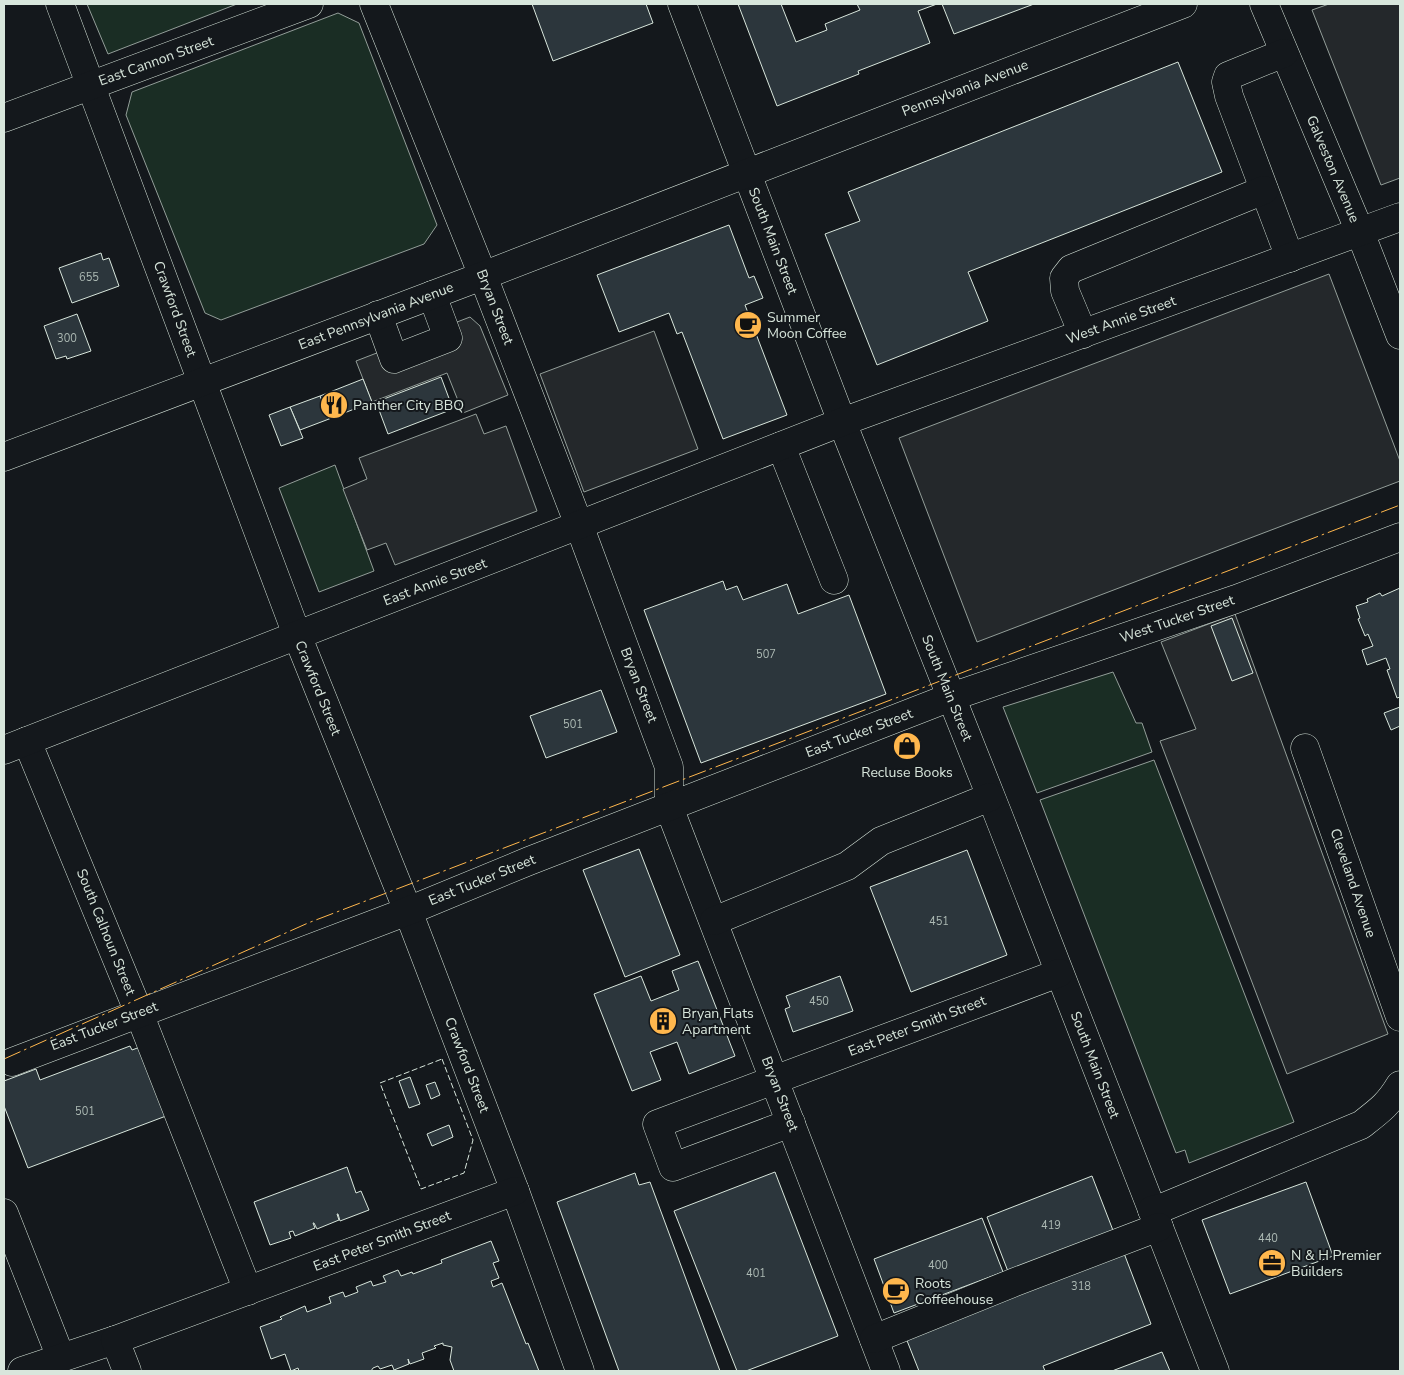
<svg xmlns="http://www.w3.org/2000/svg" width="1404" height="1375" font-family="'Nunito Sans',sans-serif">
<rect width="100%" height="100%" fill="#14181c"/>
<g fill="#1a2d24" stroke="#939e99">
<path d="M 87,4 L 237,4 L 108,54 Z"/>
<path d="M 338,13 L 359,23 L 437,225 L 424,244 L 221,320 L 205,313 L 126,115 L 132,92 Z"/>
<path d="M 335,465 L 374,571 L 319,592 L 279,488 Z"/>
<path d="M 1113,672 L 1136,723 L 1142,723 L 1152,752 L 1037,793 L 1003,707 Z"/>
<path d="M 1154,760 L 1294,1122 L 1189,1163 L 1185,1150 L 1176,1153 L 1040,800 Z"/>
</g>
<g fill="#24282b" stroke="#939e99">
<path d="M 1329,4 L 1400,4 L 1400,178 L 1381,185 L 1312,10 Z"/>
<path d="M 1329,274 L 1400,461 L 1400,481 L 977,642 L 899,438 Z"/>
<path d="M 470,317 L 480,326 L 508,395 L 463,413 L 447,373 L 372,402 L 356,361 Z"/>
<path d="M 654,331 L 698,449 L 584,492 L 540,374 Z"/>
<path d="M 476,414 L 484,434 L 506,426 L 537,511 L 395,565 L 386,543 L 367,550 L 343,489 L 367,479 L 359,458 Z"/>
<path d="M 1235,614 L 1388,1034 L 1287,1074 L 1160,741 L 1196,729 L 1161,642 Z"/>
</g>
<g fill="#2c363c" stroke="#d8e6dc">
<path d="M 532,4 L 646,4 L 653,23 L 553,61 Z"/>
<path d="M 738,4 L 781,4 L 796,42 L 827,30 L 825,24 L 860,10 L 857,4 L 937,4 L 918,11 L 930,43 L 858,71 L 859,74 L 777,106 Z"/>
<path d="M 942,4 L 1034,4 L 954,34 Z"/>
<path d="M 1178,62 L 1222,172 L 968,272 L 988,321 L 877,365 L 825,234 L 860,221 L 848,192 Z"/>
<path d="M 729,225 L 749,278 L 754,276 L 763,298 L 745,305 L 787,415 L 723,439 L 682,332 L 677,334 L 669,313 L 619,332 L 597,275 Z"/>
<path d="M 101,253 L 103,260 L 109,258 L 119,286 L 72,303 L 59,268 Z"/>
<path d="M 77,314 L 91,351 L 67,359 L 66,356 L 56,359 L 44,326 Z"/>
<path d="M 441,377 L 453,409 L 388,434 L 376,402 Z"/>
<path d="M 363,379 L 372,402 L 329,419 L 320,396 Z"/>
<path d="M 320,396 L 329,419 L 300,430 L 290,407 Z"/>
<path d="M 290,407 L 303,438 L 281,446 L 269,415 Z"/>
<path d="M 723,581 L 726,590 L 737,586 L 743,600 L 787,584 L 798,614 L 849,595 L 886,694 L 701,763 L 644,610 Z"/>
<path d="M 1400,588 L 1400,697 L 1397,698 L 1387,670 L 1390,669 L 1386,658 L 1367,665 L 1362,650 L 1373,646 L 1368,634 L 1365,636 L 1358,619 L 1360,618 L 1356,606 L 1368,602 L 1367,599 L 1380,593 L 1382,596 Z"/>
<path d="M 1232,618 L 1253,673 L 1232,681 L 1211,626 Z"/>
<path d="M 601,690 L 617,732 L 546,758 L 530,716 Z"/>
<path d="M 1400,707 L 1400,726 L 1391,730 L 1384,713 Z"/>
<path d="M 639,849 L 680,955 L 625,977 L 583,870 Z"/>
<path d="M 967,850 L 1007,955 L 911,992 L 870,887 Z"/>
<path d="M 698,961 L 735,1056 L 689,1074 L 677,1042 L 650,1052 L 661,1080 L 632,1091 L 594,994 L 641,976 L 651,1001 L 679,990 L 672,971 Z"/>
<path d="M 840,976 L 853,1011 L 793,1032 L 785,1009 L 790,1007 L 786,996 Z"/>
<path d="M 130,1046 L 132,1050 L 140,1047 L 166,1116 L 28,1168 L 4,1106 L 4,1081 L 36,1069 L 40,1080 Z"/>
<path d="M 410,1077 L 420,1104 L 409,1108 L 399,1081 Z"/>
<path d="M 435,1082 L 440,1095 L 431,1099 L 426,1085 Z"/>
<path d="M 449,1125 L 453,1137 L 432,1146 L 427,1134 Z"/>
<path d="M 347,1167 L 356,1193 L 361,1191 L 369,1210 L 340,1221 L 338,1214 L 337,1214 L 339,1220 L 317,1229 L 314,1223 L 313,1223 L 315,1228 L 295,1236 L 293,1231 L 289,1232 L 291,1238 L 270,1245 L 254,1202 Z"/>
<path d="M 775,1172 L 838,1336 L 746,1371 L 737,1371 L 674,1211 Z"/>
<path d="M 635,1173 L 639,1185 L 650,1182 L 720,1371 L 619,1371 L 557,1202 Z"/>
<path d="M 1092,1176 L 1114,1233 L 1009,1274 L 987,1217 Z"/>
<path d="M 1306,1182 L 1333,1256 L 1230,1294 L 1202,1220 Z"/>
<path d="M 982,1218 L 1003,1272 L 894,1313 L 874,1259 Z"/>
<path d="M 491,1241 L 499,1261 L 493,1263 L 499,1278 L 491,1281 L 493,1287 L 502,1283 L 526,1344 L 528,1343 L 539,1371 L 454,1371 L 450,1360 L 452,1347 L 443,1345 L 443,1343 L 434,1346 L 436,1348 L 422,1353 L 424,1359 L 410,1364 L 408,1359 L 409,1364 L 394,1370 L 392,1365 L 380,1369 L 378,1366 L 373,1368 L 371,1371 L 299,1371 L 298,1368 L 291,1371 L 285,1354 L 271,1359 L 260,1327 L 282,1319 L 280,1317 L 305,1306 L 307,1312 L 331,1303 L 329,1297 L 343,1292 L 345,1297 L 358,1292 L 356,1287 L 371,1281 L 373,1286 L 386,1282 L 383,1276 L 398,1270 L 401,1276 L 412,1272 L 413,1274 L 442,1263 L 441,1260 Z"/>
<path d="M 1122,1248 L 1151,1324 L 1043,1366 L 1045,1371 L 919,1371 L 904,1333 Z"/>
<path d="M 1162,1352 L 1170,1371 L 1112,1371 Z"/>
</g>
<g fill="none" stroke-linecap="round" stroke-linejoin="round">
<defs>
<g id="minor">
<path d="M 60,4 L 297,635 L 408,911 L 515,1191 L 580,1371"/>
<path d="M 374,4 L 483,276 L 579,525 L 669,767 L 669,807 L 886,1371"/>
<path d="M 682,4 L 842,422 L 997,812 L 1215,1371"/>
<path d="M 1264,4 L 1360,232 L 1400,335"/>
<path d="M 1284,53 L 1228,76 L 1226,82 L 1229,96 L 1290,258"/>
<path d="M 4,118 L 309,4"/>
<path d="M 378,315 L 394,359 L 448,338 L 432,295"/>
<path d="M 1083,334 L 1065,291 L 1064,278 L 1071,269 L 1264,190"/>
<path d="M 781,446 L 834,580"/>
<path d="M 4,457 C 164,396 325,337 485,275 C 718,186 950,93 1183,4"/>
<path d="M 27,741 L 139,1013 L 248,1291"/>
<path d="M 1305,748 L 1400,1017"/>
<path d="M 4,750 L 842,422 L 1400,217"/>
<path d="M 714,921 L 847,866 L 881,841 L 990,797"/>
<path d="M 12,1062 L 408,911 L 529,861 L 951,697 L 1236,599 L 1400,537"/>
<path d="M 791,1123 L 673,1167 L 657,1124 L 1059,973"/>
<path d="M 1152,1210 L 1164,1207 L 1361,1125 C 1379,1111 1388,1105 1400,1085"/>
<path d="M 4,1213 L 61,1358"/>
<path d="M 874,1339 L 1015,1282 L 1159,1227"/>
<path d="M 22,1371 L 115,1340"/>
<path d="M 127,1371 L 115,1340 L 515,1191"/>
</g>
</defs>
<use href="#minor" stroke="#d8e6dc" stroke-width="29"/>
<use href="#minor" stroke="#14181c" stroke-width="28"/>
<path stroke="#d8e6dc" stroke-width="1" stroke-dasharray="6 2.5" stroke-linecap="butt" d="M 442,1059 L 473,1140 L 464,1173 L 421,1189 L 380,1083 Z"/>
<path stroke="#ffb74d" stroke-width="1" stroke-dasharray="18 4 2.5 4" stroke-linecap="butt" d="M 4,1059 L 308,923 L 1400,505"/>
</g>
<defs>
<symbol id="cafe-disc" viewBox="-11 -11 22 22"><circle r="9.5" fill="#ffb74d" stroke="#14181c"/><path d="M-5.5-4.5H6V0H3Q3 3.5 0 3.5H-2.5Q-5.5 3.5-5.5 0ZM3-3.2v2h1.7v-2ZM-6 4.5H4V6H-6Z" fill="#111"/></symbol>
<symbol id="restaurant-disc" viewBox="-11 -11 22 22"><circle r="9.5" fill="#ffb74d" stroke="#14181c"/><path d="M-5-6h1v4h1v-4h1v4h1v-4h1v5L-1.5 .5V6h-2V.5L-5-1ZM5-6V6H3V1.5H1.5Q1.5-4 5-6Z" fill="#111"/></symbol>
<symbol id="shop-disc" viewBox="-11 -11 22 22"><circle r="9.5" fill="#ffb74d" stroke="#14181c"/><path d="M-5-2.5h2.3a2.7 3.5 0 0 1 5.4 0H5L5.5 6h-11ZM-1.5-2.5h3a1.5 2.3 0 0 0-3 0Z" fill="#111"/></symbol>
<symbol id="building-disc" viewBox="-11 -11 22 22"><circle r="9.5" fill="#ffb74d" stroke="#14181c"/><path d="M-4-6H4V6H1V3H-1V6H-4ZM-2.5-4.3h1.7v1.8h-1.7ZM.8-4.3h1.7v1.8H.8ZM-2.5-1h1.7V.8h-1.7ZM.8-1h1.7V.8H.8Z" fill="#111"/></symbol>
<symbol id="office-disc" viewBox="-11 -11 22 22"><circle r="9.5" fill="#ffb74d" stroke="#14181c"/><path d="M-6-3h4V-5.5h4V-3h4V5H-6ZM-1-4.5V-3h2v-1.5ZM-6 0V1H6V0Z" fill="#111"/></symbol>
</defs>
<g fill-rule="evenodd">
<use href="#cafe-disc" x="732" y="309" width="32" height="32"/>
<use href="#restaurant-disc" x="318" y="389" width="32" height="32"/>
<use href="#shop-disc" x="891" y="730" width="32" height="32"/>
<use href="#building-disc" x="647" y="1005" width="32" height="32"/>
<use href="#office-disc" x="1256" y="1247" width="32" height="32"/>
<use href="#cafe-disc" x="880" y="1275" width="32" height="32"/>
</g>
<g text-anchor="middle" dominant-baseline="central" stroke-width="4" stroke-linejoin="round" paint-order="stroke">
<g font-size="11" fill="#adbab4">
<text x="89" y="277">655</text>
<text x="67" y="338">300</text>
<text x="766" y="654">507</text>
<text x="573" y="724">501</text>
<text x="939" y="921">451</text>
<text x="819" y="1001">450</text>
<text x="85" y="1111">501</text>
<text x="1051" y="1225">419</text>
<text x="1268" y="1238">440</text>
<text x="938" y="1265">400</text>
<text x="756" y="1273">401</text>
<text x="1081" y="1286">318</text>
</g>
<g font-size="14" fill="#d8e6dc" stroke="#14181c">
<text transform="translate(156 61) rotate(-20)">East Cannon Street</text>
<text transform="translate(965 88) rotate(-21)">Pennsylvania Avenue</text>
<text transform="translate(1333 169) rotate(67)">Galveston Avenue</text>
<text transform="translate(773 241) rotate(69)">South Main Street</text>
<text transform="translate(495 307) rotate(69)">Bryan Street</text>
<text transform="translate(175 309) rotate(70)">Crawford Street</text>
<text transform="translate(376 316) rotate(-21)">East Pennsylvania Avenue</text>
<text transform="translate(1121 320) rotate(-20)">West Annie Street</text>
<text transform="translate(435 582) rotate(-21)">East Annie Street</text>
<text transform="translate(1177 619) rotate(-19)">West Tucker Street</text>
<text transform="translate(639 685) rotate(69)">Bryan Street</text>
<text transform="translate(318 688) rotate(68)">Crawford Street</text>
<text transform="translate(947 688) rotate(68)">South Main Street</text>
<text transform="translate(859 733) rotate(-21)">East Tucker Street</text>
<text transform="translate(482 880) rotate(-22)">East Tucker Street</text>
<text transform="translate(1353 883) rotate(71)">Cleveland Avenue</text>
<text transform="translate(106 932) rotate(68)">South Calhoun Street</text>
<text transform="translate(104 1026) rotate(-21)">East Tucker Street</text>
<text transform="translate(917 1026) rotate(-21)">East Peter Smith Street</text>
<text transform="translate(467 1065) rotate(69)">Crawford Street</text>
<text transform="translate(1095 1065) rotate(69)">South Main Street</text>
<text transform="translate(780 1094) rotate(69)">Bryan Street</text>
<text transform="translate(382 1241) rotate(-21)">East Peter Smith Street</text>
</g>
<g font-size="14" fill="#d8e6dc" stroke="#14181c" text-anchor="start">
<text x="767" y="317">Summer<tspan x="767" dy="16">Moon Coffee</tspan></text>
<text x="353" y="405">Panther City BBQ</text>
<text x="907" y="772" text-anchor="middle">Recluse Books</text>
<text x="682" y="1013">Bryan Flats<tspan x="682" dy="16">Apartment</tspan></text>
<text x="1291" y="1255">N &amp; H Premier<tspan x="1291" dy="16">Builders</tspan></text>
<text x="915" y="1283">Roots<tspan x="915" dy="16">Coffeehouse</tspan></text>
</g>
</g>
<rect width="1404" height="1375" fill="none" stroke="#d8e6dc" stroke-width="10"/>
</svg>
